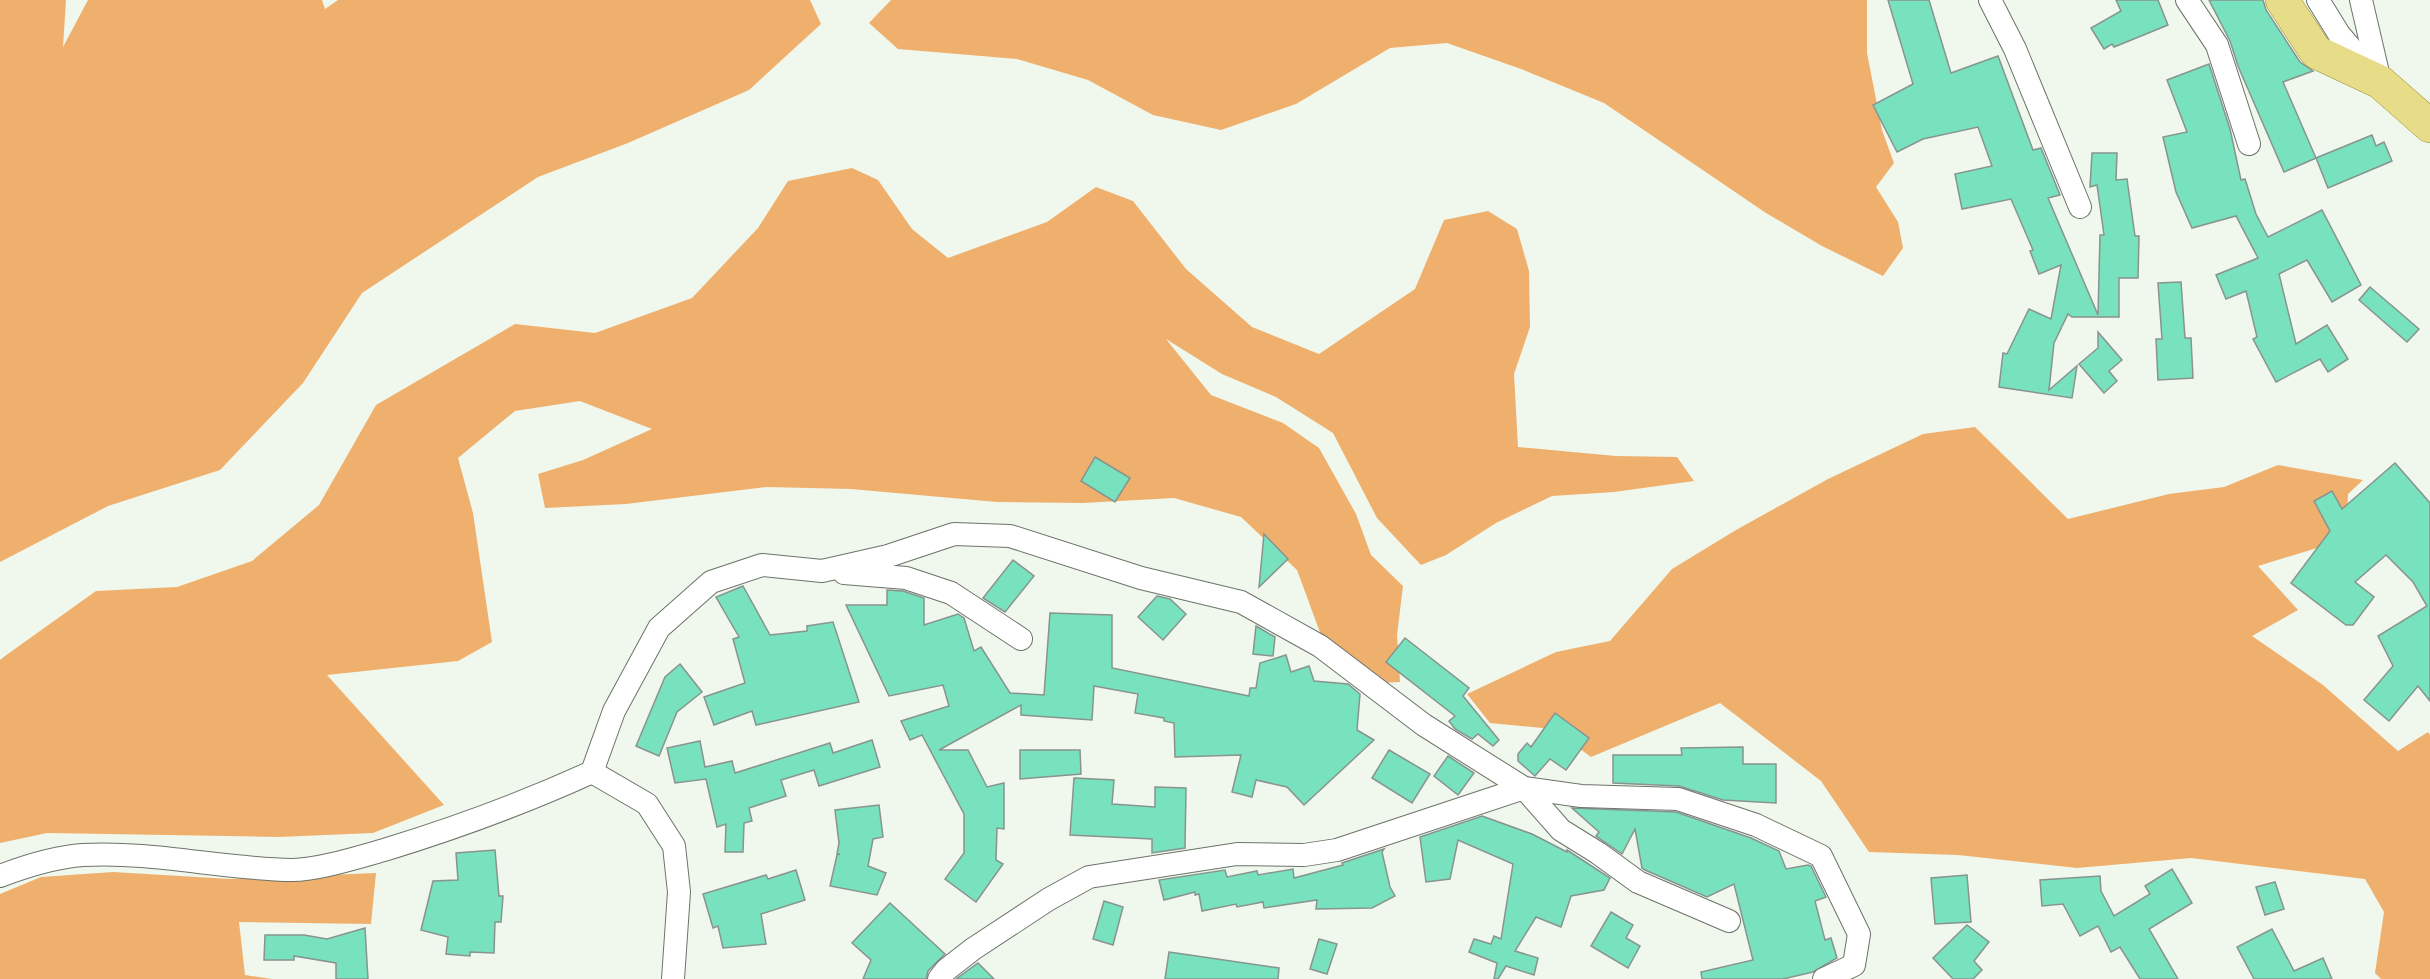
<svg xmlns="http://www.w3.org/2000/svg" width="2430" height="979" font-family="'PT Sans',sans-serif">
<rect width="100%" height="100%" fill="#f0f7ec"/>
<g fill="#efb06e">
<path d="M 0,0 L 66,0 L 63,47 L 88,0 L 322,0 L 325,9 L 338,0 L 810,0 L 821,24 L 749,90 L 628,143 L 538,177 L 362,293 L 303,383 L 220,470 L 108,506 L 0,562 Z"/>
<path d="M 891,0 L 1867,0 L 1867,53 L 1882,130 L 1894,163 L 1876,187 L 1898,222 L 1903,248 L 1883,276 L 1822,246 L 1766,213 L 1604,103 L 1521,69 L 1447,43 L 1390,48 L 1296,104 L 1221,130 L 1153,115 L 1088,80 L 1017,59 L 898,49 L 869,23 Z"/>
<path d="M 852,168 L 878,180 L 912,229 L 948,258 L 1047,222 L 1096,187 L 1133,201 L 1186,269 L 1252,327 L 1319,354 L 1415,289 L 1444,220 L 1488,211 L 1517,229 L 1529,271 L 1530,327 L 1514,374 L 1518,447 L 1616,456 L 1677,457 L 1694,481 L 1614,492 L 1552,496 L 1496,523 L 1446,555 L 1421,565 L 1377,518 L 1333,433 L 1276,397 L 1222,374 L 1166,339 L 1211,395 L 1283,423 L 1319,448 L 1356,514 L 1371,555 L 1403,586 L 1397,635 L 1400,682 L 1378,683 L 1328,654 L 1297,570 L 1241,517 L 1174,498 L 1083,503 L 997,502 L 851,489 L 767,487 L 626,504 L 545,508 L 538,474 L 583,460 L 652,429 L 580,401 L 515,411 L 458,458 L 473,513 L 492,642 L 458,661 L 327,675 L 444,805 L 373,833 L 278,837 L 47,833 L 0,843 L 0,660 L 5,656 L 96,591 L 177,587 L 252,561 L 319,505 L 376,405 L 515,324 L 595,333 L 692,298 L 758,228 L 788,181 Z"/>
<path d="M 1975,427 L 2068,519 L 2169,494 L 2224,487 L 2278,465 L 2363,480 L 2348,494 L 2347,513 L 2317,548 L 2258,566 L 2298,610 L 2252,636 L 2323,685 L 2398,751 L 2428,732 L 2430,735 L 2430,979 L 2381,979 L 2375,973 L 2384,912 L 2365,879 L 2191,858 L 2077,868 L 1958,855 L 1869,852 L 1821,781 L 1720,703 L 1591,757 L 1553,729 L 1490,723 L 1467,694 L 1556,652 L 1610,641 L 1672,569 L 1736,530 L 1828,479 L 1923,434 Z"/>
<path d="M 113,872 L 230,879 L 376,873 L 371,924 L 239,922 L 245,975 L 272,979 L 0,979 L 0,894 L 41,877 Z"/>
</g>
<g fill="#78e2bf" stroke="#87948f" stroke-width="1.5">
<path d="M 1888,0 L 1929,0 L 1951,73 L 1998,56 L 2033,150 L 2041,148 L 2060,195 L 2048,198 L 2098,315 L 2100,235 L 2104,235 L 2097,185 L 2090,187 L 2092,153 L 2117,153 L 2116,180 L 2127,179 L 2135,236 L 2139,236 L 2138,278 L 2119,278 L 2119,317 L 2072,317 L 2068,314 L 2054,343 L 2049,390 L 2077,366 L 2072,398 L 1999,387 L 2003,353 L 2007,354 L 2029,309 L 2051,319 L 2061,265 L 2039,274 L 2030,251 L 2033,250 L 2011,199 L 1962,209 L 1955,174 L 1992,166 L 1978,127 L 1923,139 L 1897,152 L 1873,105 L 1913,84 Z"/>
<path d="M 2116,0 L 2158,0 L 2168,25 L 2114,47 L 2112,44 L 2104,49 L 2091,28 L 2121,11 Z"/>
<path d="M 2209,0 L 2263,0 L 2266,10 L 2300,62 L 2313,71 L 2283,82 L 2316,158 L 2284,172 L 2238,66 L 2230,41 Z"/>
<path d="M 2209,64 L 2230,129 L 2241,180 L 2245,179 L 2256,214 L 2268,237 L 2322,210 L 2361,285 L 2332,302 L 2307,260 L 2279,274 L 2296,344 L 2327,325 L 2348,359 L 2328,372 L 2320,359 L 2276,382 L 2253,339 L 2257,337 L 2246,291 L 2226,299 L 2216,275 L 2258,258 L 2236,216 L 2192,228 L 2176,192 L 2163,137 L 2187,132 L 2167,80 Z"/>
<path d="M 2372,135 L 2376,146 L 2384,142 L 2392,161 L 2328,188 L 2316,158 Z"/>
<path d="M 2181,282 L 2185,338 L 2191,338 L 2193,378 L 2158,380 L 2156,339 L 2162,339 L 2158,283 Z"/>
<path d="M 2370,287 L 2419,329 L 2407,342 L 2359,300 Z"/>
<path d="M 2098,332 L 2122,360 L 2109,371 L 2117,381 L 2104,393 L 2079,364 L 2098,348 Z"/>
<path d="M 1095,457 L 1130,478 L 1115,502 L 1081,481 Z"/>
<path d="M 2395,463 L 2430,503 L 2430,701 L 2418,686 L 2389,721 L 2364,700 L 2393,666 L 2378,636 L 2427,606 L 2413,582 L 2386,555 L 2355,582 L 2374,597 L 2353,625 L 2346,625 L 2291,583 L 2330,531 L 2314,501 L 2332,491 L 2342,509 Z"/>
<path d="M 1264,534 L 1288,559 L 1259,587 Z"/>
<path d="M 1013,560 L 1034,576 L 1005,612 L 983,598 Z"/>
<path d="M 743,586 L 770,635 L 807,631 L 807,626 L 833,622 L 859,702 L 756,725 L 752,711 L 714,725 L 704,697 L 745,683 L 733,639 L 739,637 L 716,597 Z"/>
<path d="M 887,590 L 903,591 L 924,598 L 924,625 L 958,614 L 964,618 L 974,651 L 981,647 L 1010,693 L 1044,695 L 1050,613 L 1112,615 L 1112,668 L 1249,696 L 1250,688 L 1256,688 L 1260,663 L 1286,655 L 1291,672 L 1309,666 L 1314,681 L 1348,684 L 1360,694 L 1357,730 L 1374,740 L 1304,805 L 1287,787 L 1256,780 L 1252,797 L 1232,792 L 1241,755 L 1175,757 L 1174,723 L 1164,721 L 1164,718 L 1135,713 L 1138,694 L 1094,686 L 1092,720 L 1021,715 L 1021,705 L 939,750 L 968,750 L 987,787 L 1004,783 L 1004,829 L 997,828 L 996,860 L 1003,864 L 976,902 L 945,879 L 964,853 L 964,814 L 922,735 L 910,740 L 901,721 L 949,706 L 943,685 L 889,696 L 846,605 L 887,605 Z"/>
<path d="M 1157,596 L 1170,599 L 1186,614 L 1163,640 L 1138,617 Z"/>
<path d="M 1256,626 L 1275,637 L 1273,656 L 1253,654 Z"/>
<path d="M 1405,638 L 1469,688 L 1463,696 L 1499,740 L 1493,746 L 1478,734 L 1472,739 L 1455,729 L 1449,721 L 1455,716 L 1386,662 Z"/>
<path d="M 680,664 L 702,692 L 677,712 L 659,756 L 636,746 L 665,677 Z"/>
<path d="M 1555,713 L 1589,738 L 1566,770 L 1550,759 L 1535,776 L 1518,761 L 1518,754 L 1527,743 L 1531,747 Z"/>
<path d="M 872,740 L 880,767 L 819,786 L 814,770 L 781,780 L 786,796 L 749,808 L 752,821 L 744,823 L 743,852 L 725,852 L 726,824 L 717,827 L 706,779 L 675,783 L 667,748 L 700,741 L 705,767 L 732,761 L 735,773 L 830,743 L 833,753 Z"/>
<path d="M 1743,747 L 1743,764 L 1776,764 L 1776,803 L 1723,800 L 1679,786 L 1613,783 L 1613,755 L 1682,755 L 1681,748 Z"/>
<path d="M 1020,750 L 1080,750 L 1081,774 L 1020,779 Z"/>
<path d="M 1389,750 L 1430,774 L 1412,803 L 1372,778 Z"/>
<path d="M 1448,756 L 1474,773 L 1458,795 L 1434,776 Z"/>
<path d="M 1074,778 L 1114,780 L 1112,804 L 1155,807 L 1155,787 L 1186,788 L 1185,848 L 1152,853 L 1152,839 L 1070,835 Z"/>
<path d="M 879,805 L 883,837 L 873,839 L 868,866 L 886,873 L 877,895 L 830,886 L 837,855 L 840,854 L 837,854 L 839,843 L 835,810 Z"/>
<path d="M 1572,808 L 1676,812 L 1751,838 L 1779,851 L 1786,869 L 1808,865 L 1811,866 L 1826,897 L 1815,901 L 1825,940 L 1831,938 L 1837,958 L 1813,972 L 1783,979 L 1702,979 L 1701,972 L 1753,960 L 1734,884 L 1707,897 L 1645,870 L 1642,868 L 1635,829 L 1622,854 L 1596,836 L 1599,832 Z"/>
<path d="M 1482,816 L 1532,834 L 1567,852 L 1567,850 L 1610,878 L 1604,890 L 1571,896 L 1561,927 L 1536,917 L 1515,951 L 1538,958 L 1534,975 L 1506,966 L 1498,979 L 1494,979 L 1497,963 L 1469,952 L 1474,939 L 1491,944 L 1494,936 L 1501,939 L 1513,864 L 1458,840 L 1450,879 L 1426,882 L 1420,837 Z"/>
<path d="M 1384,849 L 1382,852 L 1390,887 L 1395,896 L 1372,908 L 1316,909 L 1317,900 L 1264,908 L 1263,902 L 1237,907 L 1236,904 L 1202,911 L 1199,894 L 1195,895 L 1195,892 L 1164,900 L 1159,880 L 1225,870 L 1227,877 L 1257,871 L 1258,875 L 1293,869 L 1294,878 L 1343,865 L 1342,863 Z"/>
<path d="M 495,850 L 499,896 L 503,896 L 501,922 L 495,922 L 494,953 L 470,952 L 470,956 L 446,954 L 448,937 L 421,930 L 433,881 L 458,880 L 456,853 Z"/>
<path d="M 2172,869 L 2192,903 L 2149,929 L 2178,979 L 2140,979 L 2120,947 L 2111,952 L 2098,926 L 2080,936 L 2063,904 L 2042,906 L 2040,880 L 2100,876 L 2101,891 L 2114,916 L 2150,894 L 2145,886 Z"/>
<path d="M 796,870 L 805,900 L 761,914 L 766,944 L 723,948 L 718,926 L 713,928 L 703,894 L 766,875 L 768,879 Z"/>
<path d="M 1967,875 L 1971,922 L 1935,924 L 1931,878 Z"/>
<path d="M 2275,882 L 2284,909 L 2265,915 L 2256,887 Z"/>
<path d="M 1104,901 L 1123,907 L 1113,945 L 1093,939 Z"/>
<path d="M 890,903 L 945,954 L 928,971 L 926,979 L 863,979 L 871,960 L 852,943 Z"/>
<path d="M 1611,912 L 1633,925 L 1626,938 L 1640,946 L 1628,968 L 1591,946 Z"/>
<path d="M 1967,925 L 1989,942 L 1974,961 L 1982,970 L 1973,979 L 1953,979 L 1933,958 Z"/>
<path d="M 365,928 L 368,979 L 336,979 L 336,963 L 294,956 L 294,960 L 264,960 L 265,935 L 304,935 L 327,939 Z"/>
<path d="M 2272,929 L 2294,971 L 2323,958 L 2332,979 L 2254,979 L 2237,947 Z"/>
<path d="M 1319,939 L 1337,944 L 1327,974 L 1310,969 Z"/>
<path d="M 1169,952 L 1279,968 L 1278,979 L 1165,979 Z"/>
<path d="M 978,963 L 994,979 L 956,979 Z"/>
</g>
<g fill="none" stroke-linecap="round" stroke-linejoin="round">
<defs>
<g id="minor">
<path d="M 1990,0 L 2015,49 L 2080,207"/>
<path d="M 2187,0 L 2217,45 L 2249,144"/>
<path d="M 2318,0 L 2339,34 L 2373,74"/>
<path d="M 2361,0 L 2379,77"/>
<path d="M 844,573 L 906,578 L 951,593 L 1021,639"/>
<path d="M 0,876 C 26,866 55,857 83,855 C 153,851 222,869 292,870 C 318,870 359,857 384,850 C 456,828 524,803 592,772"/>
<path d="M 673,979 L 679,892 L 674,846 L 647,804 L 592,772 L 614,711 L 659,628 L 711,582 L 762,565 L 822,571 L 888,556 L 954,534 L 1010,536 L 1141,578 L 1241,602 L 1320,646 L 1424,725 L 1524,788 L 1581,796 L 1678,799 L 1756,825 L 1821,856 L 1859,934 L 1854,965 L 1824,979"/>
<path d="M 939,979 L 946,970 L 973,949 L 1049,899 L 1089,877 L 1237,854 L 1304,855 L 1337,850 L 1524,788 L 1561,830 L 1598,853 L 1638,882 L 1729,921"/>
</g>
<path id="primary" d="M 2282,0 L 2316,52 L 2380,82 L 2430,126"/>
</defs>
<use href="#minor" stroke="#6c7369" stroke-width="24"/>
<use href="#primary" stroke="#9d9235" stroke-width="34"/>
<use href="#minor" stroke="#fff" stroke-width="22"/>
<use href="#primary" stroke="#e7dc88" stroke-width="33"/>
</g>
</svg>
